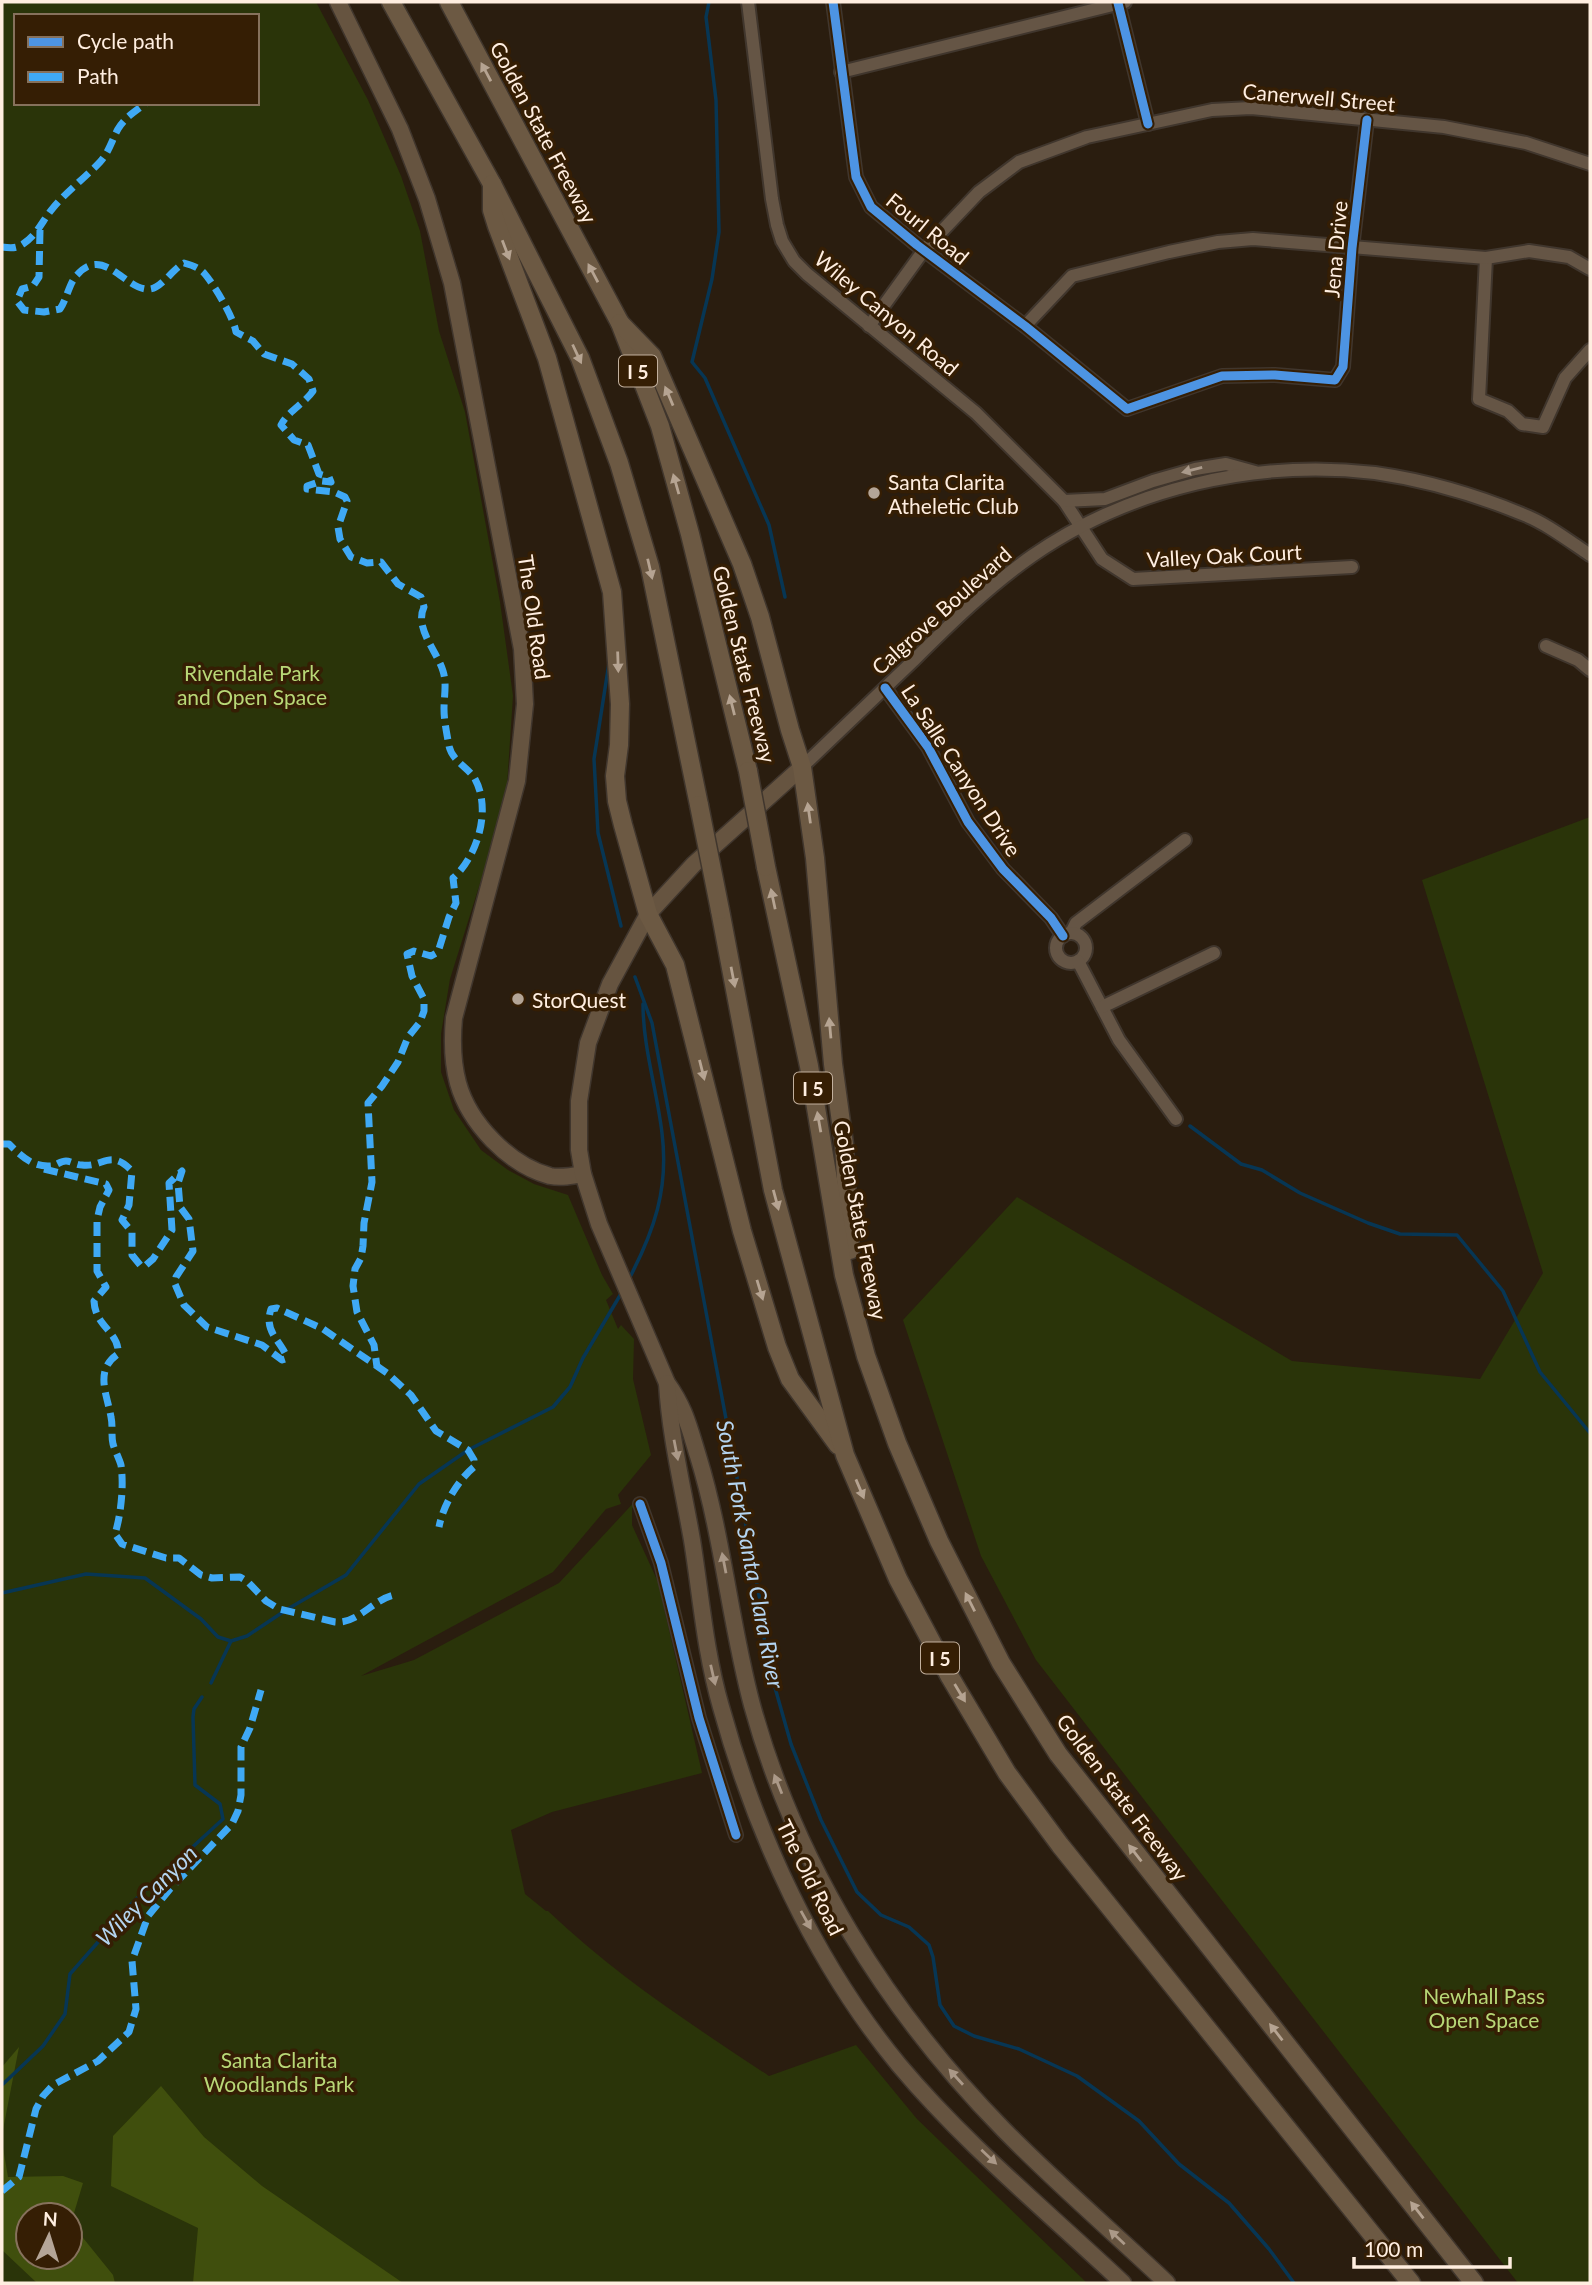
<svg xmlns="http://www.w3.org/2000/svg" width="1592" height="2285" font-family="Lato,sans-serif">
<rect width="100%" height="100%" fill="#2a1d0f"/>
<g fill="#2a3409" fill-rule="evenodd">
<path d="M 2,2 L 316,2 L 368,100 L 401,176 L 420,231 L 439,331 L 465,412 L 500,602 L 513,696 L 507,786 L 492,845 L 450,979 L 441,1034 L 441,1072 L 454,1110 L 481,1150 L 508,1170 L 534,1184 L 568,1195 L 602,1275 L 613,1294 L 606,1300 L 618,1329 L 621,1325 L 634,1339 L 633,1379 L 651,1455 L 618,1495 L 621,1504 L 606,1509 L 553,1572 L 361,1676 L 414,1660 L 559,1583 L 639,1497 L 632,1509 L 632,1525 L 658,1582 L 702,1773 L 552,1812 L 511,1830 L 525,1894 L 546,1911 L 548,1911 C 615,1975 692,2025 769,2076 L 856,2045 L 917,2119 L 1087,2283 L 2,2283 ZM 16,16 L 257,16 L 257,103 L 16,103 ZM 28,2215 L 70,2215 L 70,2257 L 28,2257 Z"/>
<path d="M 1590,817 L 1590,2283 L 1518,2283 L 1036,1660 L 981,1556 L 903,1320 L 1017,1197 L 1292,1361 L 1480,1379 L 1543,1273 L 1422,880 Z"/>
</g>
<g fill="#404f0d" fill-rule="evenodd">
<path d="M 19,2047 L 2,2135 L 2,2067 Z"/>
<path d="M 161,2086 L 204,2137 L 262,2186 L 403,2283 L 193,2283 L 198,2228 L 111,2186 L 113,2136 Z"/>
<path d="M 2,2142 L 8,2177 L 63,2176 L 83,2183 L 71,2223 L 113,2275 L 115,2283 L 37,2283 L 2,2250 ZM 28,2215 L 70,2215 L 70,2257 L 28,2257 Z"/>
</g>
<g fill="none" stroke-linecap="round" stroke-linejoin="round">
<g stroke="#073654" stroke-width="3.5">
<path d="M 709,2 L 706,17 L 716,100 L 719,232 L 712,279 L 692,362 L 705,378 L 769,525 L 785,597"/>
<path d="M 609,663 L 594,759 L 598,833 L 621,926"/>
<path d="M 635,977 L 652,1023 L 761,1606 L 766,1656 L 791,1744 L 821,1820 L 857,1892 L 881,1915 L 909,1927 L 929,1945 L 933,1957 L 940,2005 L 954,2026 L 974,2036 L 1019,2049 L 1077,2076 L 1139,2121 L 1179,2164 L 1229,2203 L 1269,2249 L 1294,2283"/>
<path d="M 1190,1126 L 1241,1164 L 1262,1170 L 1300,1193 L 1368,1223 L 1400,1234 L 1457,1235 L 1503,1291 L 1540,1372 L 1590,1433"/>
<path d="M 629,1279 C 654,1231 669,1189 662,1133 C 657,1090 643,1048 643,1004"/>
<path d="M 2,1593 L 86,1574 L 145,1578 L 201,1619 L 218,1637 L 231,1641 L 247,1636 L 286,1610 L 346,1575 L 419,1484 L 468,1450 L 553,1407 L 570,1387 L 583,1358 L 622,1292"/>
<path d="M 211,1683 L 231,1641"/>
<path d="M 2,2085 L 43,2046 L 65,2014 L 70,1974 L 135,1900 L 223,1819 L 220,1804 L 195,1785 L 193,1717 L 194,1709 L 202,1697"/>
</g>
<defs>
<g id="minor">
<path d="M 748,2 L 772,199 L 777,225 L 782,241 L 794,261 L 807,274 L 976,413 L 1064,501 L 1102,559 L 1133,579 L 1352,567"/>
<path d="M 833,2 L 856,177 L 871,207 L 917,245 L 1025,326 L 1127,409 L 1222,376 L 1275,375 L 1335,380 L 1343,367 L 1352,248 L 1367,120"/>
<path d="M 1118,3 L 1148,124"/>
<path d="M 841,72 L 1125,2"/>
<path d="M 1486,258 L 1479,399 L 1508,411 L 1522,424 L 1543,427 L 1565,378 L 1590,350"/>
<path d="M 869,326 L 924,250 L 979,192 L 1019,162 L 1087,137 L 1212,110 L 1251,108 L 1444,127 L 1526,143 L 1590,164"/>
<path d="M 1025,326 L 1072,276 L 1169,252 L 1218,242 L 1253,239 L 1486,258 L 1529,251 L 1569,257 L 1590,269"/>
<path d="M 1064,501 L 1105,499 L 1153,481 L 1195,469 L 1226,464 L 1255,472"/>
<path d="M 1546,646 L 1578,660 L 1590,670"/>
<path d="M 885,688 L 928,747 L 968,822 L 1003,869 L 1051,918 L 1063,936"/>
<path d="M 802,767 C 839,732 876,696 913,661 C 950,624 989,586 1032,556 C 1130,488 1257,459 1375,473 C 1424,480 1476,495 1522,514 C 1546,523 1569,541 1590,555"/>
<path d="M 1071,933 L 1076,923 L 1185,840"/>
<circle cx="1071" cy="948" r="15"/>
<path d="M 1078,961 L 1119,1040 L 1176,1119"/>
<path d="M 1102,1007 L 1214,953"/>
<path d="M 640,1504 L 661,1563 L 699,1718 L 736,1835"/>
</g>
<g id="major">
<path d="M 338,2 L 400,129 L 427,199 L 452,283 L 522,649 L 525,704 L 517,781 L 454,1018 C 452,1040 452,1061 458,1083 C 469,1123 509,1165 550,1176 C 561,1178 572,1176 583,1174"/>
<path d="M 802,767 L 694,864 L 648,914 L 610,984 L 588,1043 L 579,1101 L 579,1150 L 583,1174 L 599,1224 L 667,1383 C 685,1408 689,1427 698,1456 C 723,1537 730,1623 752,1705 C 796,1866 888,2012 1004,2130 C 1056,2183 1113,2232 1167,2283"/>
<path d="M 667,1383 C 670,1436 683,1488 692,1540 C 701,1596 705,1652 721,1707 C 756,1834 815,1963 899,2065 C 966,2145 1048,2212 1123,2283"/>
</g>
<g id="highway">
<path d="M 391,2 L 492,184 L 580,358 L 619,463 L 650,567 L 699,805"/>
<path d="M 449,2 L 620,323 L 660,426 L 690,534 L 748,771"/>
<path d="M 492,184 L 492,210 L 497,226 L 547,358 L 612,592 L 620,704 L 619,745 L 615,776 L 617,801 L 623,825 L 648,914 L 675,965 L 742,1231 L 777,1347 L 790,1379 L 838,1445"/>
<path d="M 620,323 L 652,356 L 742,564 L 760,617 L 790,730 L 802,767 L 815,858 L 833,1064 L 844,1144 L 850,1250"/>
<path d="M 766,867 L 809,1066 L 844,1275 L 866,1356 L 897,1443 L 939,1541 L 1001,1663 L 1058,1754 L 1474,2283"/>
<path d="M 720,910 L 773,1190 L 845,1455 L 898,1579 L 950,1677 L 1007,1773 L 1060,1845 L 1411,2283"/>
</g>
</defs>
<use href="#minor" stroke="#40362d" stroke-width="16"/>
<use href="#major" stroke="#40362d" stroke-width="19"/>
<use href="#highway" stroke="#40362d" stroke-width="21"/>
<use href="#minor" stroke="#655545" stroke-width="12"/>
<use href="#major" stroke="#665440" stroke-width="16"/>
<use href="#highway" stroke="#6c5943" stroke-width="18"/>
<defs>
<g id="highway-bridge">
<path d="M 748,771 L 766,867"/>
<path d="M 699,805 L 720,910"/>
</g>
</defs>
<use href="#highway-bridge" stroke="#40362d" stroke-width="21" stroke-linecap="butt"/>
<use href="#highway-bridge" stroke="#6c5943" stroke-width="18"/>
<g stroke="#3fa9f5" stroke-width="7" stroke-dasharray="14 7" stroke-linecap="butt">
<path d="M 40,230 L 39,277 L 33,286 L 22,289 L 17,301 L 24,310 L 44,312 L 60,309 C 67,299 69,283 77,275 C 104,244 126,292 150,289 C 161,288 173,269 184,263 C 191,265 198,267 204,273 C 213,283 234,318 236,332 L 253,341 L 264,354 L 292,364 L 309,379 L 313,391 C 304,404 288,411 281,425 L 294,440 L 308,445 L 319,474 L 329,477 L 331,482 L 322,481 L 307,486 L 307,489 L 334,492 L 345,497 L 347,501 L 338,527 L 340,539 L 351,557 L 367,563 L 381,562 L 398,584 L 421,597 L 424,607 C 414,628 437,651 443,671 C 447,684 444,696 444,709 C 444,721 447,734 449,746 C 452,761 469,768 475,779 C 492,810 477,857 453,878 L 456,903 L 449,917 L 438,952 L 431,956 L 414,951 L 407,954 L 412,976 L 424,999 L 424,1011 L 420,1022 L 408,1037 L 398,1062 L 382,1086 L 368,1103 L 372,1182 L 364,1223 L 363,1246 L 361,1258 L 355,1269 L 353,1286 L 357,1312 L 374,1345 L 377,1367"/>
<path d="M 2,247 C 9,248 16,249 23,244 C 38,234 42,221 53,208 C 67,191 85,178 100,162 C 109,152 112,140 118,129 C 125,117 136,111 146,103"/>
<path d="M 2,1144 L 9,1144 C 21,1156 32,1167 50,1166 C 56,1166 60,1161 66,1161 C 71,1161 76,1165 82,1165 C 103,1168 110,1148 132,1171 L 129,1205 L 122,1220 L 132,1232 L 132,1255 L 141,1266 L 145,1266 L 153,1259 L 172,1230 L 169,1183 L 182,1171 L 178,1183 L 180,1207 L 189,1219 L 193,1251 L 176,1277 L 175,1284 L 184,1305 L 207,1327 L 262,1345 L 282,1360 L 285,1359 L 286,1355 C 278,1338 264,1331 271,1309 L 277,1308 L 323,1329 L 387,1373 L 411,1395 L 436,1431 L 468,1450 L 474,1460 L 474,1467 C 457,1481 443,1506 439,1527"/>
<path d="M 44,1169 L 106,1184 L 109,1190 L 100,1207 L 97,1220 L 97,1271 L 106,1287 L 94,1301 C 95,1327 120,1332 118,1354 C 94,1370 107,1394 111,1417 C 113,1426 111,1436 113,1444 C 115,1451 119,1458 121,1465 C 124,1486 121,1514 115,1534 L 122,1544 L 166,1558 L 179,1558 L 201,1575 L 212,1578 L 240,1577 L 248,1582 L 266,1601 L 279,1609 L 335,1622 C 358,1624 372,1600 394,1595"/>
<path d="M 2,2191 L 19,2177 L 36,2109 L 43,2096 L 53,2085 L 98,2061 L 129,2032 L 136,2009 L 132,1961 L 148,1916 L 170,1889 L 232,1824 L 238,1811 L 241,1795 L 241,1747 L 250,1728 L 261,1690"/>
</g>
<defs>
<g id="cycleway">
<path d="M 833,2 L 856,177 L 871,207 L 917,245 L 1025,326 L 1127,409 L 1222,376 L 1275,375 L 1335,380 L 1343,367 L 1352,248 L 1367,120"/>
<path d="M 1118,3 L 1148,124"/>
<path d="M 885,688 L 928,747 L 968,822 L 1003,869 L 1051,918 L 1063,936"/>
<path d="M 640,1504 L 661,1563 L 699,1718 L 736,1835"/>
</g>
</defs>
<use href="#cycleway" stroke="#351e04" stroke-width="13"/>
<use href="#cycleway" stroke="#4d94e3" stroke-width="9"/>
</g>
<defs><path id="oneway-solid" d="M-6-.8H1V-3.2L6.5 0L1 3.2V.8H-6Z" transform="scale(1.75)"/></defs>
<g fill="#b6a492">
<use href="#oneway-solid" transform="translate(486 72) rotate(-118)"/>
<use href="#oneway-solid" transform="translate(506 250) rotate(69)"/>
<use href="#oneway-solid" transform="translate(593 273) rotate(-118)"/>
<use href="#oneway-solid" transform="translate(577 354) rotate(65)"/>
<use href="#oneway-solid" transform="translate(669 396) rotate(-113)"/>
<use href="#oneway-solid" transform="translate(676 484) rotate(-106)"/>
<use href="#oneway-solid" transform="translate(650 569) rotate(77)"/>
<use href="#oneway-solid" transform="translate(618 662) rotate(88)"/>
<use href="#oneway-solid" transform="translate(732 705) rotate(-104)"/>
<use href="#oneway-solid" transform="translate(809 813) rotate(-98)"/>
<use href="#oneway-solid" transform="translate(773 899) rotate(-102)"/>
<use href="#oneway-solid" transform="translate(733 977) rotate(79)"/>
<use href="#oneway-solid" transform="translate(830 1028) rotate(-95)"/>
<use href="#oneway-solid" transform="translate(702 1070) rotate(76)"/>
<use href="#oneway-solid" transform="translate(819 1122) rotate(-100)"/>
<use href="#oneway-solid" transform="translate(776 1200) rotate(75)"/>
<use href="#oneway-solid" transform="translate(760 1290) rotate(73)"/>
<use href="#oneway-solid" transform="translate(860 1489) rotate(67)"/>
<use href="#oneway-solid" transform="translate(970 1602) rotate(-117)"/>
<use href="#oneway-solid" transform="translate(960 1693) rotate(59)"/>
<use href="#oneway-solid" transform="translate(1135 1853) rotate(-128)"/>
<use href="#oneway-solid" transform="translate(1276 2032) rotate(-128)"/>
<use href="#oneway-solid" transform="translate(1417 2210) rotate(-128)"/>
</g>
<use fill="#aa9a8b" href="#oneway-solid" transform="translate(1192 470) rotate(166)"/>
<g fill="#ab9988">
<use href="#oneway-solid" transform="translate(676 1450) rotate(79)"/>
<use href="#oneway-solid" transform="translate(724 1563) rotate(-101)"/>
<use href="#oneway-solid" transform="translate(713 1675) rotate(77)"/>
<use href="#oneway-solid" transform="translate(778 1784) rotate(-112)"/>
<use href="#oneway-solid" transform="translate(806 1920) rotate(61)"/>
<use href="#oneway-solid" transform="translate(956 2077) rotate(-132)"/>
<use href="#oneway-solid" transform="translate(989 2157) rotate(43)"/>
<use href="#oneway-solid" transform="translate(1117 2237) rotate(-137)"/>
</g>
<g fill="#b4a597" stroke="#351e04" stroke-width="2.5">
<circle cx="874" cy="493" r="7"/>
<circle cx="518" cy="999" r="7"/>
</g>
<g text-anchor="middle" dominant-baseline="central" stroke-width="7" stroke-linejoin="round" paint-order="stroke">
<g fill="#351e04" stroke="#c2b09e" stroke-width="2">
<rect x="619" y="355.5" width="38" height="31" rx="5"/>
<rect x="794" y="1072.5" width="38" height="31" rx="5"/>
<rect x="921" y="1642.5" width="38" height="31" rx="5"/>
</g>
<g font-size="19" font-weight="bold" fill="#ffeee0">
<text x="638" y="371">I 5</text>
<text x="813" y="1088">I 5</text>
<text x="940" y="1658">I 5</text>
</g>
<g font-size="21" fill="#ffeee0" stroke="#351e04">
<text transform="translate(1319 97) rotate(5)">Canerwell Street</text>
<text transform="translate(544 132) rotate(62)">Golden State Freeway</text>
<text transform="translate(928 228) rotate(39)">Fourl Road</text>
<text transform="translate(1335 249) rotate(-85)">Jena Drive</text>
<text transform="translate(887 313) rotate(40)">Wiley Canyon Road</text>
<text transform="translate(1224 555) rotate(-3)">Valley Oak Court</text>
<text transform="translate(941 610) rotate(-42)">Calgrove Boulevard</text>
<text transform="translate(535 617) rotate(82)">The Old Road</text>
<text transform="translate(745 664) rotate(76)">Golden State Freeway</text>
<text transform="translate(962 770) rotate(57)">La Salle Canyon Drive</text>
<text transform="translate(861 1220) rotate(79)">Golden State Freeway</text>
<text transform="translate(1123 1797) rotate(53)">Golden State Freeway</text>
<text transform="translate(811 1877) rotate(64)">The Old Road</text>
</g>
<g font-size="21" fill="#ffeee0" stroke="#351e04" text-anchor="start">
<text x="888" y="481">Santa Clarita<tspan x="888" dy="24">Atheletic Club</tspan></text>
<text x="532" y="999">StorQuest</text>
</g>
<g font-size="21" fill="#b8d877" stroke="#351e04">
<text x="252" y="672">Rivendale Park<tspan x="252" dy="24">and Open Space</tspan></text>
<text x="1484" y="1995">Newhall Pass<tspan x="1484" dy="24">Open Space</tspan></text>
<text x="279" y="2059">Santa Clarita<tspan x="279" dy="24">Woodlands Park</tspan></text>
</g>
<g font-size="23" font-style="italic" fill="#b4d4f0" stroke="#351e04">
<text transform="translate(751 1554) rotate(79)">South Fork Santa Clara River</text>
<text transform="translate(146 1895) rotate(-45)">Wiley Canyon</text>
</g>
</g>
<rect width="1592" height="2285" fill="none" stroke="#ffeee0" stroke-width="7"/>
<rect x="14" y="14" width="245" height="91" fill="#351e04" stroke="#86715c" stroke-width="2"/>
<rect x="28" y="37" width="35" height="10" fill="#4d94e3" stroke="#86715c" stroke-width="2"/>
<text x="77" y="49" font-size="21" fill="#ffeee0">Cycle path</text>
<rect x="28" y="72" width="35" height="10" fill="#3fa9f5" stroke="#86715c" stroke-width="2"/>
<text x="77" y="84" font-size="21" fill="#ffeee0">Path</text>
<g transform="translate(49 2236) rotate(4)"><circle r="33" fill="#351e04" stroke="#86715c" stroke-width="2"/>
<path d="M0-5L12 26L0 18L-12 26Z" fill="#b4a597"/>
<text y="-10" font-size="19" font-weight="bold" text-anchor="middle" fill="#ffeee0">N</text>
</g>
<path d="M1354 2257v10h156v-10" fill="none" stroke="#ffeee0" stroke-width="3.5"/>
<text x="1364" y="2257" font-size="21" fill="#ffeee0" stroke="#351e04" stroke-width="5" paint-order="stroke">100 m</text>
</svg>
